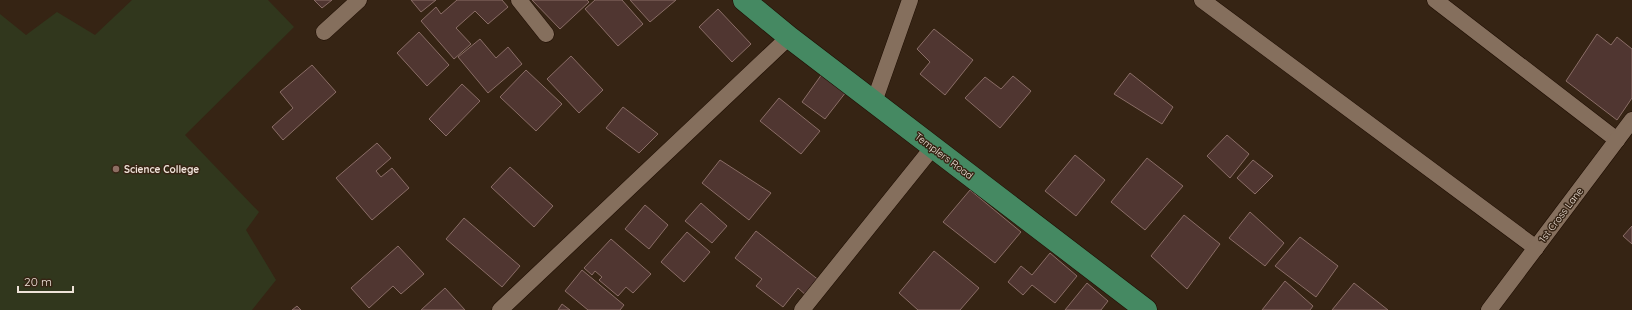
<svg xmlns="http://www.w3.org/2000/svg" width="1632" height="310" font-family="Quicksand,sans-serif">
<rect width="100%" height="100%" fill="#362414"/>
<path fill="#31371d" d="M 132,0 L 268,0 L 294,27 L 185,135 L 259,212 L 246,230 L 276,280 L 252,310 L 0,310 L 0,14 L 26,35 L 57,12 L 95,35 Z"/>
<g fill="#503631" stroke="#8a6d66">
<path d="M 314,0 L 332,0 L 322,8 Z"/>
<path d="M 411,0 L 436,0 L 421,12 Z"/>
<path d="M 457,0 L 502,0 L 508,7 L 488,24 L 475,11 L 456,28 L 471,44 L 454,59 L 421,21 L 436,7 L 441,14 Z"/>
<path d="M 532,0 L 587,0 L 589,2 L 560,29 Z"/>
<path d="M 595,0 L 622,0 L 643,24 L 618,46 L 585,9 Z"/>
<path d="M 630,0 L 676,0 L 650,22 Z"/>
<path d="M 718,9 L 751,44 L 732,62 L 699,27 Z"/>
<path d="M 934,29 L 973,60 L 945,95 L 920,74 L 930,62 L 917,49 Z"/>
<path d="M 419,32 L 449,65 L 427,86 L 397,53 Z"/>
<path d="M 1597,34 L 1611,45 L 1617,37 L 1632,49 L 1632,98 L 1617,120 L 1566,81 Z"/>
<path d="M 480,39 L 496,58 L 508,47 L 522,64 L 488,93 L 458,57 Z"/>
<path d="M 571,56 L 603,90 L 579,113 L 547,79 Z"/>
<path d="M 312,65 L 336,92 L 283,140 L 272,127 L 293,108 L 280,92 Z"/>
<path d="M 526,70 L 562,104 L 536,131 L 500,97 Z"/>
<path d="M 1130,73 L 1173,107 L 1162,124 L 1114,94 Z"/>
<path d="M 822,74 L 846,92 L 825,119 L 802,102 Z"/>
<path d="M 1013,76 L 1031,91 L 1000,128 L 965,98 L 985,77 L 1001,89 Z"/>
<path d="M 462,84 L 480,101 L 446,136 L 429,119 Z"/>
<path d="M 779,98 L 820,131 L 801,154 L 760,121 Z"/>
<path d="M 623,107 L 658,134 L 639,153 L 606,128 Z"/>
<path d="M 1227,135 L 1249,154 L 1230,178 L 1207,156 Z"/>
<path d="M 377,143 L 391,158 L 376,171 L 381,177 L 392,168 L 409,188 L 372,220 L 336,178 Z"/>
<path d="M 1075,155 L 1105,180 L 1076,216 L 1045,191 Z"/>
<path d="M 1147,158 L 1183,186 L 1145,230 L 1111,202 Z"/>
<path d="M 720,160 L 771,193 L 749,220 L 702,183 Z"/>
<path d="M 1253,160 L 1273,176 L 1255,194 L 1237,178 Z"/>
<path d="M 510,167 L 553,206 L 534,227 L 491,187 Z"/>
<path d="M 970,190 L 1021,232 L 995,263 L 943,222 Z"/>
<path d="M 701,203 L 727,226 L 712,243 L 685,221 Z"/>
<path d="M 645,205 L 668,225 L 649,249 L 625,229 Z"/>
<path d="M 1250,212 L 1284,243 L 1265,266 L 1229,238 Z"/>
<path d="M 1184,215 L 1220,244 L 1187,289 L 1151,256 Z"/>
<path d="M 464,218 L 520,266 L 502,287 L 446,239 Z"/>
<path d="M 1632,226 L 1632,244 L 1623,236 Z"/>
<path d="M 756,231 L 820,281 L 808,297 L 798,288 L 783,307 L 756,286 L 762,279 L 735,258 Z"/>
<path d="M 687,232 L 710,252 L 684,282 L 661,262 Z"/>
<path d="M 1300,237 L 1338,266 L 1316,297 L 1275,266 Z"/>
<path d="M 611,239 L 651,274 L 633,293 L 626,287 L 618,296 L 599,280 L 602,277 L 595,271 L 592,275 L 584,268 Z"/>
<path d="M 398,246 L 424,274 L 401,294 L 393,286 L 369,308 L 351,288 Z"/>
<path d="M 934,251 L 979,288 L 960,310 L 918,310 L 899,293 Z"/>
<path d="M 1050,253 L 1077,276 L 1055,303 L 1032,285 L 1023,295 L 1008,282 L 1021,266 L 1032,275 Z"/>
<path d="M 582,270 L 624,305 L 620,310 L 588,310 L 565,291 Z"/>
<path d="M 1285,281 L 1313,306 L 1310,310 L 1262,310 Z"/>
<path d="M 1087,283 L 1108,301 L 1101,310 L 1065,310 Z"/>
<path d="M 1354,283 L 1388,310 L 1332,310 Z"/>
<path d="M 445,288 L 465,310 L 421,310 Z"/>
<path d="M 562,304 L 570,310 L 558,310 Z"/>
<path d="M 297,306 L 301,310 L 292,310 Z"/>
</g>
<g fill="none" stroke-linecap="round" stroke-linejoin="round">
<defs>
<g id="street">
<path d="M 519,0 L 546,34"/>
<path d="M 1202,0 L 1536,248"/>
<path d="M 1435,0 L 1617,140"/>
<path d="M 324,32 L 359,0"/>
<path d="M 874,102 L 910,0"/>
<path d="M 500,310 L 789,37"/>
<path d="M 802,310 L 933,147"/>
<path d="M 1489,310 L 1632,120"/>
</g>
<path id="primary" d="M 744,0 L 789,37 L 1146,310"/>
</defs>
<use href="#street" stroke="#1d0c01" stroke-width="17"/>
<use href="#primary" stroke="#1d0c01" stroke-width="23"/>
<use href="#street" stroke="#856f5d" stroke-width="16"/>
<use href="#primary" stroke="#458962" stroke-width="22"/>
</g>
<circle fill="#8d6e63" stroke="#362414" stroke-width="1.5" cx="116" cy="169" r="4"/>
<g text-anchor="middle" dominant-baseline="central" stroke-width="3" stroke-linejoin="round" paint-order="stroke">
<g font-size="10" fill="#eee2d8" stroke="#362414">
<text transform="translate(944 156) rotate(37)">Templers Road</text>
<text transform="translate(1561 215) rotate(-53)">1st Cross Lane</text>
</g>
<g font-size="10" font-weight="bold" fill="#eee2d8" stroke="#362414" text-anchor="start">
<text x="124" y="169">Science College</text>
</g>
</g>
<path d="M18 286v6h55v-6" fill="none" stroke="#eee2d8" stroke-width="2"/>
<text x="24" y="286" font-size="12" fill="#eee2d8" stroke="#362414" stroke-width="3" paint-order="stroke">20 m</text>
</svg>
